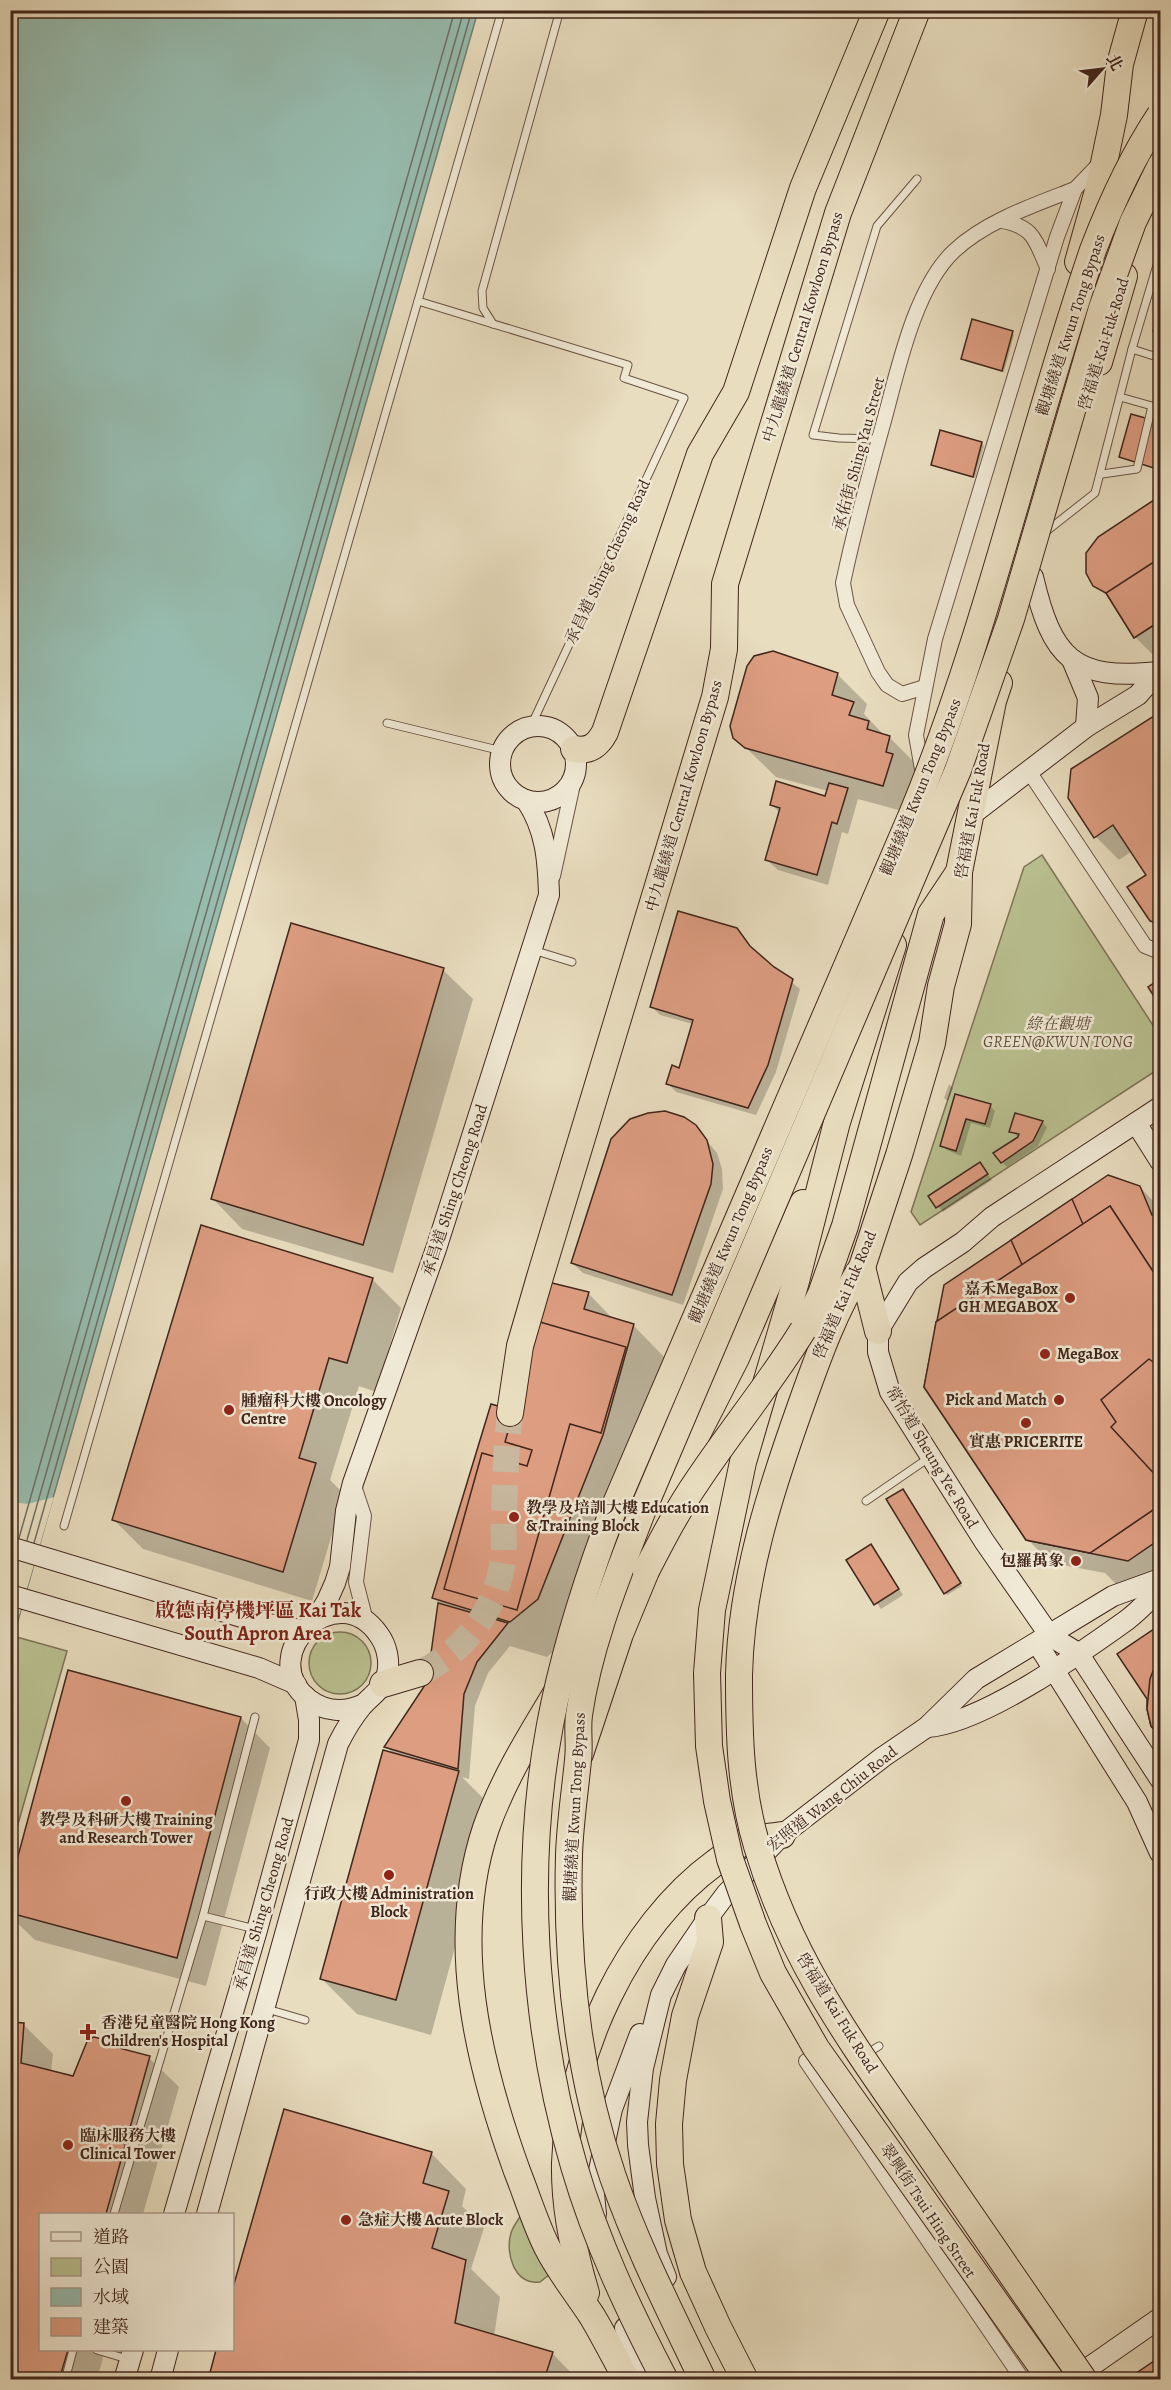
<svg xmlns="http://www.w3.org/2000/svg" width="1171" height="2390" font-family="Alegreya,'Noto Serif TC',serif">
<rect width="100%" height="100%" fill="#e8ddbf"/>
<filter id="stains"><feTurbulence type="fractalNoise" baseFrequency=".00333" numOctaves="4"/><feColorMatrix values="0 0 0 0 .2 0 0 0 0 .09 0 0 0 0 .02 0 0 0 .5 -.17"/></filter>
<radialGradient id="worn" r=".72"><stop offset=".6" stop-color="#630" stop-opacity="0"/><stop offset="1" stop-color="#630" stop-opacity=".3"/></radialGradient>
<g fill="#b9c090" stroke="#7d7356" stroke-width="1.5">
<path d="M 1042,855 L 1160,1036 L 1160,1068 L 920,1225 L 911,1212 L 1024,867 Z"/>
<circle cx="340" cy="1663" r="31"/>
<path d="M 13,1636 L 67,1651 L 11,1849 L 10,1645 Z"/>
<path d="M 523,2212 L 550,2274 L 540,2282 C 514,2285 505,2253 511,2233 C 513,2226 519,2219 523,2212 Z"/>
</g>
<path fill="#97bcaf" stroke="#758074" stroke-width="1.5" d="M 11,11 L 478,11 L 11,1645 Z"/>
<path fill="#e8ddbf" d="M 54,1497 L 13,1636 L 10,1635 L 11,1502 L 28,1504 Z"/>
<g fill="#0003">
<path d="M 1012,333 L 1014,335 L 1004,372 L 962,358 Z"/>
<path d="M 1132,416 L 1160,424 L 1160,470 L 1120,457 Z"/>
<path d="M 982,443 L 984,446 L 975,478 L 932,465 Z"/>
<path d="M 1160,498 L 1160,662 L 1135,637 L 1111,598 L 1094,586 L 1099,538 Z"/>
<path d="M 838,675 L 867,704 L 864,714 L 882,733 L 881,735 L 890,738 L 919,767 L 913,814 L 858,799 L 848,834 L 842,832 L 828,885 L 778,870 L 767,860 L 780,813 L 771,804 L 826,797 L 828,791 L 776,777 L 735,737 Z"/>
<path d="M 1160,714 L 1160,929 L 1152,920 L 1148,875 L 1132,851 L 1119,860 L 1096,837 L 1072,770 Z"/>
<path d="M 736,929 L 755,952 L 800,989 L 776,1072 L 756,1115 L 676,1092 L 668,1084 L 680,1069 L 693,1024 L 660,1015 L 652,1007 Z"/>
<path d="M 443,970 L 473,999 L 393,1273 L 242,1229 L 213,1199 Z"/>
<path d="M 949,1084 L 953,1088 L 948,1101 L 944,1098 Z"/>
<path d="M 956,1096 L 990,1106 L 995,1111 L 990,1128 L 971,1123 L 961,1156 L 947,1150 L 941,1145 Z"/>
<path d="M 631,1121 L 695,1127 L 717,1153 L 722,1169 L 723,1189 L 683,1305 L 583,1273 L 572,1263 L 609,1146 L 617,1132 Z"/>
<path d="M 1042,1122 L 1047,1127 L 1038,1146 L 1007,1167 L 1002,1162 L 1020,1138 L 1010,1131 Z"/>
<path d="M 980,1164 L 992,1180 L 943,1212 L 930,1196 Z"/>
<path d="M 1140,1187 L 1156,1204 L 1160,1214 L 1160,1566 L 1145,1576 L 1118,1586 L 1105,1573 L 1051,1563 L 1027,1539 Z"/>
<path d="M 372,1279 L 401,1308 L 376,1392 L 359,1386 L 330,1480 L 344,1494 L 312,1601 L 143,1549 L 113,1519 Z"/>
<path d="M 588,1293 L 614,1320 L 633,1325 L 668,1361 L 573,1634 L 547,1657 L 510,1646 L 488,1673 L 475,1706 L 469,1779 L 462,1777 L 493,1808 L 431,2035 L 357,2014 L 322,1979 L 394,1754 L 386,1747 L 428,1683 L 440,1604 L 434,1598 L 513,1411 Z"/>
<path d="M 904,1493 L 962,1586 L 947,1595 L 945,1593 Z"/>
<path d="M 871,1546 L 903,1595 L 881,1609 L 848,1561 Z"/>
<path d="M 1160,1627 L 1160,1735 L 1156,1731 L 1149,1699 L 1119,1654 Z"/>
<path d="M 241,1718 L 270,1748 L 206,1986 L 35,1940 L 10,1916 L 10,1891 Z"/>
<path d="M 10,2023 L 23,2024 L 53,2054 L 51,2072 L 74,2078 L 114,2043 L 120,2050 L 149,2058 L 179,2087 L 143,2214 L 40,2214 L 40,2350 L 105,2350 L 97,2380 L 10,2380 Z"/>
<path d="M 431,2153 L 466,2189 L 462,2206 L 484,2228 L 471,2269 L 500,2297 L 494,2336 L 552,2353 L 578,2380 L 209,2380 L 218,2350 L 232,2350 Z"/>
</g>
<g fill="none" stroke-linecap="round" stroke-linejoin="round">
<g stroke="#6c7166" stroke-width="1.5">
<path d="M 19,1538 L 455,10"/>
<path d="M 27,1540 L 464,10"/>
<path d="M 34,1543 L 472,10"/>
</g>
</g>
<g fill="#dd9d81" stroke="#41261c" stroke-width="1.5">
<path d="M 1160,303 L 1160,342 L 1153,331 Z"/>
<path d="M 972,319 L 1013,331 L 1002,371 L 961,359 Z"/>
<path d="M 1131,414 L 1160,422 L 1160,470 L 1119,457 Z"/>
<path d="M 940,430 L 982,442 L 973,477 L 931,465 Z"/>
<path d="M 1160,496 L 1160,621 L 1134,638 L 1106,593 L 1093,586 L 1086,573 L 1086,553 L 1098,537 Z"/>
<path d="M 1160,558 L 1160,621 L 1134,638 L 1106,593 Z"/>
<path d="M 773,651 L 838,673 L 832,695 L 854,702 L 849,715 L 869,721 L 867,729 L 890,736 L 886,752 L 893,754 L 883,786 L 745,748 L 733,738 L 730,726 L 747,666 L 754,656 Z"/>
<path d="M 1160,712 L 1160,924 L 1150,921 L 1127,887 L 1146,875 L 1113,825 L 1094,838 L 1068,798 L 1071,769 Z"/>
<path d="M 776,781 L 825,796 L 829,783 L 848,788 L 837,824 L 832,822 L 817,875 L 765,860 L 780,808 L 770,805 Z"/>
<path d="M 678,911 L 737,928 L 750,946 L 774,967 L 793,979 L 768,1065 L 748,1108 L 666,1084 L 672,1065 L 679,1068 L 693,1020 L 650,1007 Z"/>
<path d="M 291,923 L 444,968 L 363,1245 L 211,1199 Z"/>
<path d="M 1160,979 L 1160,1006 L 1148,987 Z"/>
<path d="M 955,1094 L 991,1104 L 985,1124 L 966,1119 L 956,1151 L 940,1146 Z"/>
<path d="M 665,1111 L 684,1117 L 696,1125 L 707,1140 L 713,1164 L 711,1184 L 672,1295 L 571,1263 L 611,1139 L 630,1119 L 648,1113 Z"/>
<path d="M 1015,1113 L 1043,1121 L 1033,1141 L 1001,1163 L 993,1153 L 1018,1137 L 1019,1134 L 1009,1132 Z"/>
<path d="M 980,1162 L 988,1174 L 936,1208 L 928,1196 Z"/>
<path d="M 1108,1175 L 1140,1186 L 1152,1215 L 1159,1212 L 1160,1215 L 1160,1539 L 1128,1561 L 1026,1540 L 924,1387 L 944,1285 Z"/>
<path d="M 1072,1199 L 1102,1268 L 1132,1313 L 1138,1343 L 1082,1371 L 1067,1349 L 1061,1352 L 1011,1240 Z"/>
<path d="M 1110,1206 L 1160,1282 L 1160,1505 L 1090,1553 L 1081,1551 L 935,1331 L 936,1322 Z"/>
<path d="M 1110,1206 L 1160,1282 L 1160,1505 L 1090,1553 L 1026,1540 L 924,1387 L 936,1322 Z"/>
<path d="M 201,1225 L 373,1278 L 347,1363 L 329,1358 L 299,1458 L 316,1463 L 283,1572 L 112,1520 Z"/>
<path d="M 548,1282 L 589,1292 L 584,1309 L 634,1324 L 603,1435 L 538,1599 L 510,1622 L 432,1598 L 491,1404 L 512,1410 Z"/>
<path d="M 540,1322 L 626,1347 L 601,1433 L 570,1424 L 517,1610 L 444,1589 L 482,1453 L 527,1466 L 532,1450 L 505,1442 Z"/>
<path d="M 1149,1359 L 1160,1367 L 1160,1480 L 1111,1427 L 1116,1422 L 1101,1400 Z"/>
<path d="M 903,1489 L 961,1583 L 944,1594 L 886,1499 Z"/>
<path d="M 871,1544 L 899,1589 L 874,1605 L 846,1560 Z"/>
<path d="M 438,1603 L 508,1623 L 477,1662 L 464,1694 L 458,1769 L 384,1747 L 427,1682 Z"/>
<path d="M 1160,1625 L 1160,1735 L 1151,1726 L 1147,1709 L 1147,1699 L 1117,1654 Z"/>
<path d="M 1160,1653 L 1160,1735 L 1151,1726 L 1147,1709 L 1150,1679 Z"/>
<path d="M 68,1670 L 241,1717 L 177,1958 L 10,1913 L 10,1886 Z"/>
<path d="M 383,1750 L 459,1771 L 396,2000 L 320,1979 Z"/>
<path d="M 10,2022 L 24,2023 L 21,2063 L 73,2076 L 88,2039 L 94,2037 L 114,2042 L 115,2047 L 150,2056 L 106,2214 L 40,2214 L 40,2350 L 68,2350 L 59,2380 L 10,2380 L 12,2326 L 10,2326 Z"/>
<path d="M 284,2109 L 432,2152 L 423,2183 L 449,2191 L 432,2248 L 466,2260 L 455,2323 L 553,2352 L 544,2380 L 208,2380 L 216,2350 L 232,2350 L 232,2291 Z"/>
<path d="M 1160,2357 L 1160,2380 L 1139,2380 L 1135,2374 Z"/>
</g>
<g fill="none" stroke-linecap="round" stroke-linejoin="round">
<path stroke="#c7b89e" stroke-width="26" stroke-dasharray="26 13" stroke-linecap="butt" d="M 420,1673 C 468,1649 500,1605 504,1551 C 504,1539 503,1526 504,1514 C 505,1480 506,1447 510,1413"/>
<defs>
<g id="lane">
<path d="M 418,301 L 628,365 L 624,378 L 684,398 L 531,726"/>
<path d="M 493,324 L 483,308 L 482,291 L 560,10"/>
<path d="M 1132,349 L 1160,358"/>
<path d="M 879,439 L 839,438 L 813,435 L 877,226 L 917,179"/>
<path d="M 1102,474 L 1137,469 L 1152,406 L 1120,397"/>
<path d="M 1048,530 L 1095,493 L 1132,349 L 1160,255"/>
<path d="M 387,723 L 502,751"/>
<path d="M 533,950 L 572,962"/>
<path d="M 1160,1268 L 1158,1270 L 1160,1274"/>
<path d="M 866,1501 L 930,1457"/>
<path d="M 64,1526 L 502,10"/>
<path d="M 203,1916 L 255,1929"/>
<path d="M 267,2009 L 305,2020"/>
<path d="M 866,2054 L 879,2046"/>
<path d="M 114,2214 L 203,1916 L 255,1717"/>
<path d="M 97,2350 L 127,2359"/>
<path d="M 65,2380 L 73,2350"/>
</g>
<g id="street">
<path d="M 1002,221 C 1035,227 1035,241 1048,269"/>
<path d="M 925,687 L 902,694 L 887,685 L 878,672 L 847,605 L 843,583 C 854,531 868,479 882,428 C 897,375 913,290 954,251 C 986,221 1034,205 1075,189"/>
<path d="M 1028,770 L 1145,946 L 1160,952"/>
<path d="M 923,775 L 916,735 L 935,639 L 1057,237 L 1075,189 L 1101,162"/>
<path d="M 553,876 L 575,775"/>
<path d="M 353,1483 L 364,1516 L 356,1582 L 366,1621"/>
<path d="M 806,2061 L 1023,2380"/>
</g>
<g id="secondary">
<path d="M 1033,577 C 1052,658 1073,681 1158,672"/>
<path d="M 1073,662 L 1088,698 L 1086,727"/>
<circle cx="538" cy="764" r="38"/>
<path d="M 970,816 L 1086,727 L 1138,695 L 1160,670"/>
<path d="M 1160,1107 L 992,1217 L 963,1242 L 924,1268 L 908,1282 L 878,1331 L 878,1352 L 890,1392 L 984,1541 L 1050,1636 L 1078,1653 L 1160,1779"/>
<path d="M 1136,1123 L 1160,1161"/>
<path d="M 10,1547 L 258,1622 L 303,1630"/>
<path d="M 10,1595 L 259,1668 L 296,1684"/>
<path d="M 314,1622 L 327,1601 L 335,1583 L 340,1567 L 346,1511 L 353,1483 L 436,1249 L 549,895 C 548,860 546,830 526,800"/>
<path d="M 1037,1643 L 1137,1802 L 1160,1853"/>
<path d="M 927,1727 C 981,1724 1081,1653 1127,1620 C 1139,1611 1150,1599 1160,1589"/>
<path d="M 174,2214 L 257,1930 L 309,1740 L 309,1720 L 305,1696"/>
<path d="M 207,2214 L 338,1744 C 345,1730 352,1718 362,1706 C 372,1695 383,1689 387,1674 C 390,1661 387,1646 379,1635 C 337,1574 254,1655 308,1699 C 325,1712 345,1713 364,1704"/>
<path d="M 596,2214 L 594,2194 L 612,2109 L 640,2034"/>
<path d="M 666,2277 L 657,2254 L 645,2198 L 638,2145 L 637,2122 L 643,2068 L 661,1995 L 676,1965 L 708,1918 L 726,1894 L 782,1835 L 883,1757 L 927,1727 L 976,1679 L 1113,1596 L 1160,1579"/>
<path d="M 625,2328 L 649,2380"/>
<path d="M 124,2380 L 133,2350"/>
<path d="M 160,2380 L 168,2350"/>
<path d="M 1071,2380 L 1160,2318"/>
</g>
<g id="highway">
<path d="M 1148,189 L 1160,144"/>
<path d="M 1078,262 L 1099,187 L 1114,115 L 1120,64 L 1135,10"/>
<path d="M 1099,362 L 1124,276"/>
<path d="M 574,749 C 590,752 598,745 605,732 L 700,454 L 736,392 L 803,188 L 877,10"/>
<path d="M 862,1267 L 878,1331"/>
<path d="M 803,1330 L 821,1294 L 845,1226 L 931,914 L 959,872"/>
<path d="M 510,1413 L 520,1346 L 540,1277 L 715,697 L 724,649 L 725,584 L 838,213 L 917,10"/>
<path d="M 632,1562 L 736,1358 L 803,1203"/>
<path d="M 707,1673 L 712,1610 L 743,1462 L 796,1281 L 837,1122 L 893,945"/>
<path d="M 739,1675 C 741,1581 770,1492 801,1405 C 818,1357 835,1309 862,1267 L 899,1155 L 932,1043 L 941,986 L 958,924 L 959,872 L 993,701 L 999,683"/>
<path d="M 383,1684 L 420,1673"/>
<path d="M 555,1695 C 529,1738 503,1780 486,1828 C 448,1941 478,2063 517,2171 C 527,2196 535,2223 547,2247 C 559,2271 577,2293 592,2316 C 604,2336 615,2358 627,2380"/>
<path d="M 580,1754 L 620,1634 L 646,1571"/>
<path d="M 708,1918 L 710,1942 L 685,2016 L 673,2080 L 669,2124 L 670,2164 L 678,2220 L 693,2272 L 718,2327 L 745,2380"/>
<path d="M 586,2293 C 573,2250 564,2208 565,2163 C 569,2054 627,1927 716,1862 C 725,1856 733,1848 742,1843 C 753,1838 770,1837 782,1835"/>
</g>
</defs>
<use href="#lane" stroke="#6b5445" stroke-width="9"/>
<use href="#street" stroke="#6b5445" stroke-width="16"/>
<use href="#secondary" stroke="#41261c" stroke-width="22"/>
<use href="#highway" stroke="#41261c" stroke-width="28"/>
<use href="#lane" stroke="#f0e9d5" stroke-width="7"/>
<use href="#street" stroke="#f0e9d5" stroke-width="14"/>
<use href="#secondary" stroke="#f0e9d5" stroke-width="20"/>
<use href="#highway" stroke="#e8ddbf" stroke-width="26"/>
<defs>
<g id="highway-bridge">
<path d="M 646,1571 C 662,1540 678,1509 698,1480 C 732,1429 771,1382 803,1330"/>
<path d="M 707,1673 L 709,1746 L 717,1801 L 730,1859 L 753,1924 L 773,1973 L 816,2048 L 1051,2380"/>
<path d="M 739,1675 C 739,1733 740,1790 757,1846 C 791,1961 852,2043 919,2140 C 974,2220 1029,2300 1084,2380"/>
<path d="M 665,2380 C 629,2311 596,2241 574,2166 C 533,2026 523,1869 550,1725 C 564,1650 587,1579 614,1508 L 913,812 C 988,630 1029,437 1093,250 C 1111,203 1132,157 1160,115"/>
<path d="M 703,2380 C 671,2313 637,2247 613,2177 C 578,2074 566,1963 569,1855 C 570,1823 575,1792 578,1760 C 580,1745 577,1730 579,1715 C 589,1645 617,1577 642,1512 L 958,770 L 1011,619 L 1102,308 L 1133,222 L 1160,167"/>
</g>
</defs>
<use href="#highway-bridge" stroke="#41261c" stroke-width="28" stroke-linecap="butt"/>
<use href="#highway-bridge" stroke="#e8ddbf" stroke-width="26"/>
</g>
<g fill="#8f2418" stroke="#f0e9d5" stroke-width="2">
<circle cx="1070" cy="1298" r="6"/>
<circle cx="1045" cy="1354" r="6"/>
<circle cx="1059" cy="1400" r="6"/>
<circle cx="229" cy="1410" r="6"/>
<circle cx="1026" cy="1423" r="6"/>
<circle cx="514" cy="1517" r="6"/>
<circle cx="1076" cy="1561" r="6"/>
<circle cx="126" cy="1801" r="6"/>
<circle cx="389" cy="1875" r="6"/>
<path d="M85 2023h6v6h6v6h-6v6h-6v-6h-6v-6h6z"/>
<circle cx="68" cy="2145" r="6"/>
<circle cx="346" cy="2220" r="6"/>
</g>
<g text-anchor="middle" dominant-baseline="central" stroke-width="5" stroke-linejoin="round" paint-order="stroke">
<g font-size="16" fill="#41261c" stroke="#f0e9d5">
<text transform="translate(1071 325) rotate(-72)">觀塘繞道 Kwun Tong Bypass</text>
<text transform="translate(803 327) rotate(-73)">中九龍繞道 Central Kowloon Bypass</text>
<text transform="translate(1104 344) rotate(-73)">啓福道 Kai Fuk Road</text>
<text transform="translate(859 454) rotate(-75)">承佑街 Shing Yau Street</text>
<text transform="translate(608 562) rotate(-65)">承昌道 Shing Cheong Road</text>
<text transform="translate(921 787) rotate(-68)">觀塘繞道 Kwun Tong Bypass</text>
<text transform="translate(684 796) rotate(-74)">中九龍繞道 Central Kowloon Bypass</text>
<text transform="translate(973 811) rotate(-80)">啓福道 Kai Fuk Road</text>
<text transform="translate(455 1190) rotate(-72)">承昌道 Shing Cheong Road</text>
<text transform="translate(731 1235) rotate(-67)">觀塘繞道 Kwun Tong Bypass</text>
<text transform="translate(845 1295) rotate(-67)">啓福道 Kai Fuk Road</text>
<text transform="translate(932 1457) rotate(59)">常怡道 Sheung Yee Road</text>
<text transform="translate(832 1799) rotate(-38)">宏照道 Wang Chiu Road</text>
<text transform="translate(575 1807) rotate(-87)">觀塘繞道 Kwun Tong Bypass</text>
<text transform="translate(264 1904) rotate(-74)">承昌道 Shing Cheong Road</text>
<text transform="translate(837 2013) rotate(58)">啓福道 Kai Fuk Road</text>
<text transform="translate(928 2211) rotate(56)">翠興街 Tsui Hing Street</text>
</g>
<g font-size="16" font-style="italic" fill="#5f4c39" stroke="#f0e9d5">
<text x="1058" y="1024">綠在觀塘<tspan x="1058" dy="18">GREEN@KWUN TONG</tspan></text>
</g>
<g font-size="16" font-weight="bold" fill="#41261c" stroke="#f0e9d5" text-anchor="start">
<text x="1058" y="1289" text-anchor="end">嘉禾MegaBox<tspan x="1058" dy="18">GH MEGABOX</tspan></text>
<text x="1057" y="1354">MegaBox</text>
<text x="1047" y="1400" text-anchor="end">Pick and Match</text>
<text x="241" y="1401">腫瘤科大樓 Oncology<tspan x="241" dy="18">Centre</tspan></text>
<text x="1026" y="1442" text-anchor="middle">實惠 PRICERITE</text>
<text x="526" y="1508">教學及培訓大樓 Education<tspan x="526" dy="18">&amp; Training Block</tspan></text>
<text x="1064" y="1561" text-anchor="end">包羅萬象</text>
<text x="126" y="1820" text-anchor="middle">教學及科研大樓 Training<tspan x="126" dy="18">and Research Tower</tspan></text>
<text x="389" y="1894" text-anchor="middle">行政大樓 Administration<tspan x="389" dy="18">Block</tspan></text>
<text x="101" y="2023">香港兒童醫院 Hong Kong<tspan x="101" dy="18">Children's Hospital</tspan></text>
<text x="80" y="2136">臨床服務大樓<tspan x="80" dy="18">Clinical Tower</tspan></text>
<text x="358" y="2220">急症大樓 Acute Block</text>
</g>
<g font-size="20" font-weight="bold" fill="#7a1f14" stroke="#f0e9d5">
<text x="258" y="1610">啟德南停機坪區 Kai Tak<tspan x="258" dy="23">South Apron Area</tspan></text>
</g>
</g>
<rect width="1171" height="2390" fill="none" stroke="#e8ddbf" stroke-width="36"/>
<rect x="12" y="12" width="1147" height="2366" fill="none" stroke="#41261c" stroke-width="3"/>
<rect x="18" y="18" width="1135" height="2354" fill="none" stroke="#41261c" stroke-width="1.5"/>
<rect x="39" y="2213" width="195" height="138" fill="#f0e9d5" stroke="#aa9b8b" stroke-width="1.5"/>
<rect x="51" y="2232" width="30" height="9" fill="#f0e9d5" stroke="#aa9b8b" stroke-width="1.5"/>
<text x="93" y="2243" font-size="18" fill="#41261c">道路</text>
<rect x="51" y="2258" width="30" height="18" fill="#b9c090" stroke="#aa9b8b" stroke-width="1.5"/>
<text x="93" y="2273" font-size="18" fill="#41261c">公園</text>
<rect x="51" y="2288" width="30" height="18" fill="#97bcaf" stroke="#aa9b8b" stroke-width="1.5"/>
<text x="93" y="2303" font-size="18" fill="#41261c">水域</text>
<rect x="51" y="2318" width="30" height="18" fill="#dd9d81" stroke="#aa9b8b" stroke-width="1.5"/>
<text x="93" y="2333" font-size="18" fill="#41261c">建築</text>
<g transform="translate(1102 69) rotate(62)" stroke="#f0e9d5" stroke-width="4.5" paint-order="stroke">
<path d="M0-4.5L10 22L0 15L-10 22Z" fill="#41261c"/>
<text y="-9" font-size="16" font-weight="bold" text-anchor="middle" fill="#41261c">北</text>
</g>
<rect width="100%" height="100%" filter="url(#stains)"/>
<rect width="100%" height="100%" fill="url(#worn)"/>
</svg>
